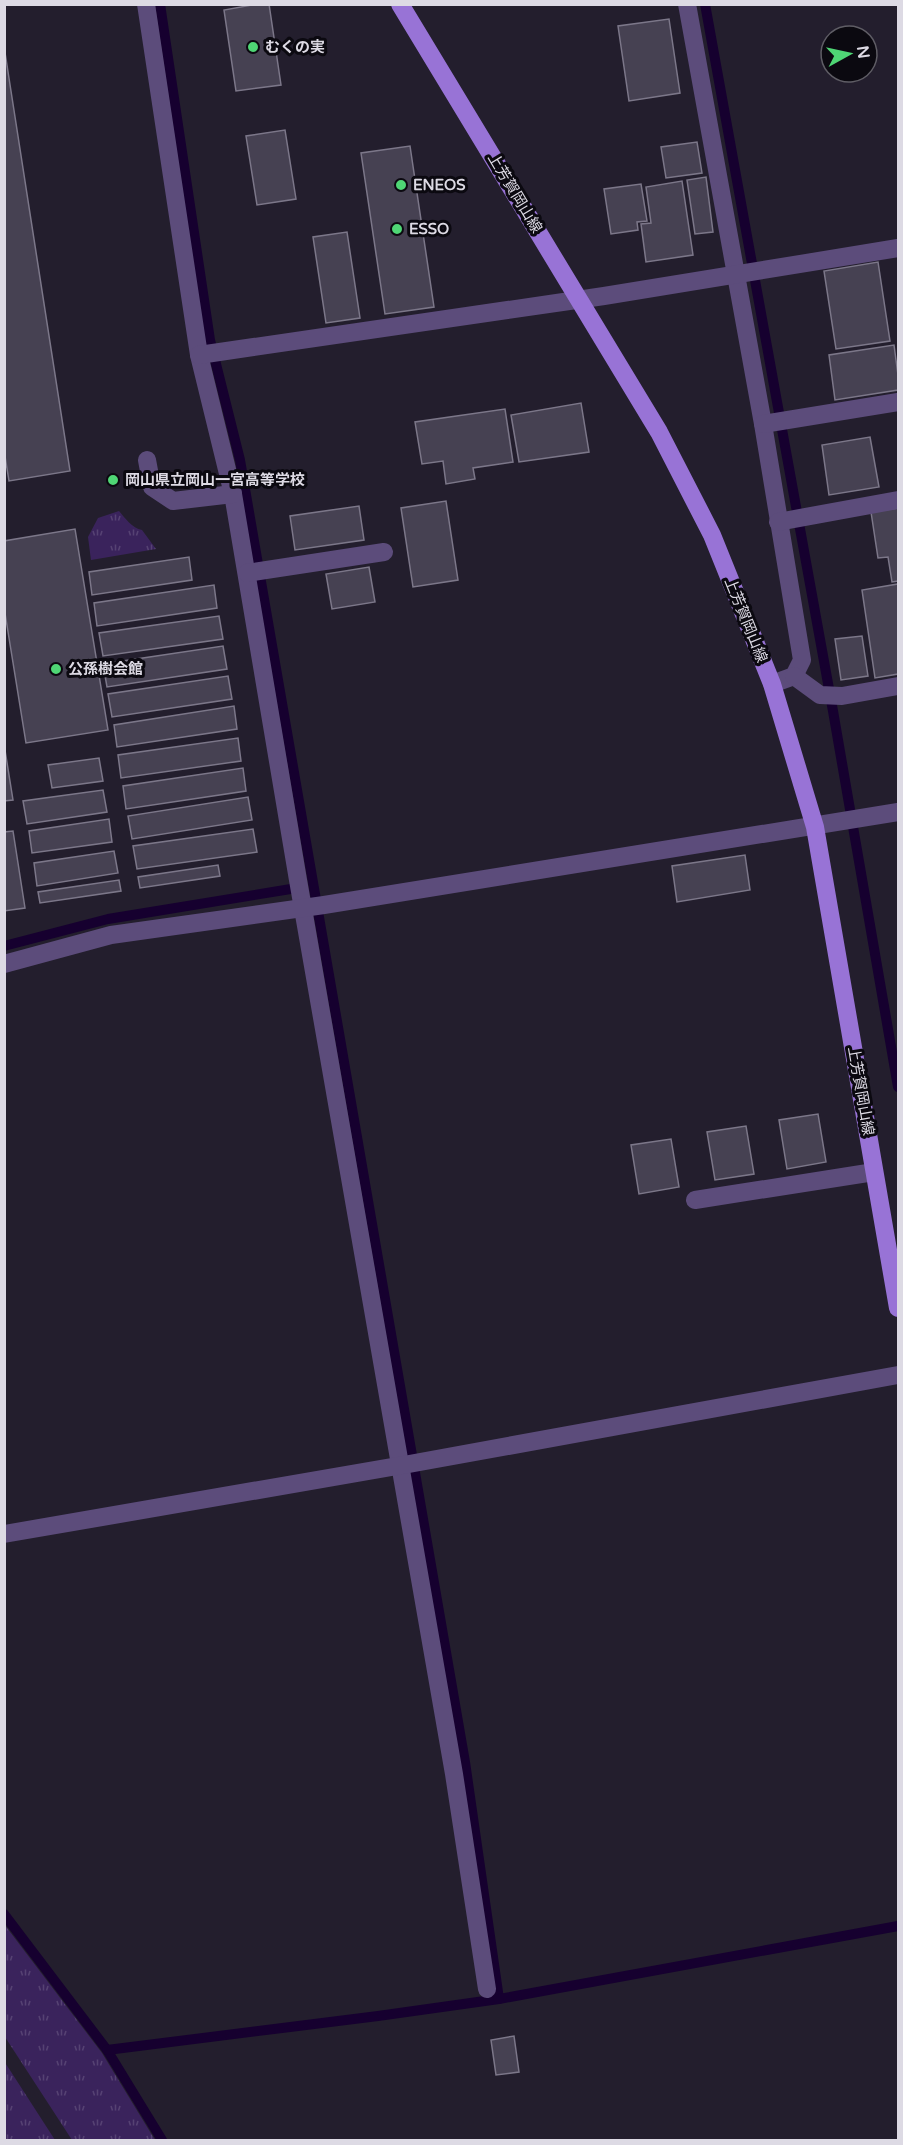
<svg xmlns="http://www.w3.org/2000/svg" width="903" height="2145" font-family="'Varela Round','Noto Sans JP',sans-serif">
<defs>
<pattern id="grass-tufts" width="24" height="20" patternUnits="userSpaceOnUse" patternTransform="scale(1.5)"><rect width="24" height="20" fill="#3a235c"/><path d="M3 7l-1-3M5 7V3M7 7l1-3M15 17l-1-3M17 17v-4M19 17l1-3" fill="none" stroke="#564273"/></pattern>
</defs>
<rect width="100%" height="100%" fill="#231e2d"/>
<g fill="url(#grass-tufts)">
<path d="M 119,511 C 125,518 132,528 142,530 L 156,549 L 91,560 L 88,537 L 98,518 Z"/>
<path d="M 4,1924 L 102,2053 L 155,2140 L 72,2140 L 5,2037 Z"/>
<path d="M 4,2061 L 55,2140 L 5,2140 Z"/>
</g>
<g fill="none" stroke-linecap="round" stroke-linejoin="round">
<g stroke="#16002f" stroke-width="10">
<path d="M 160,4 L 210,340 L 240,460 L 465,1762 L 499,1999"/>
<path d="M 705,4 L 833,711 L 898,1087"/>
<path d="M 4,946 L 108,919 L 303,887"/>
<path d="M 4,1914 L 107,2050 L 162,2140"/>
<path d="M 107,2050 L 378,2016 L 499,1999 L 898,1926"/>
</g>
</g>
<g fill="#464152" stroke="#7c7789" stroke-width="1.5">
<path d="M 258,4 L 269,4 L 281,85 L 236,91 L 224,10 Z"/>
<path d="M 669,19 L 680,93 L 629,101 L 618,26 Z"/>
<path d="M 4,46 L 70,471 L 9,481 L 4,450 Z"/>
<path d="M 285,130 L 296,199 L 257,205 L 246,136 Z"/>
<path d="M 697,142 L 702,173 L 666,178 L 661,147 Z"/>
<path d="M 410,146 L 434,307 L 385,314 L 361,153 Z"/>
<path d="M 706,177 L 713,232 L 695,234 L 687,180 Z"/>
<path d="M 682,181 L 693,255 L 646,262 L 641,224 L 651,223 L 646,187 Z"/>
<path d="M 641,184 L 647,221 L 637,222 L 638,230 L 611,234 L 604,189 Z"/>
<path d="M 347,232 L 360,318 L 326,323 L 313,237 Z"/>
<path d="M 878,262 L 890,341 L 836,349 L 824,271 Z"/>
<path d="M 894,345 L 898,375 L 898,390 L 835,400 L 829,355 Z"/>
<path d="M 581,403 L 589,452 L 519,462 L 511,415 Z"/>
<path d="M 505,409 L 513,462 L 473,468 L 475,479 L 446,484 L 443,461 L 422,464 L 415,422 Z"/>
<path d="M 870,437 L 879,487 L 829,495 L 822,445 Z"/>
<path d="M 446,501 L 458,580 L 413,587 L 401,508 Z"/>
<path d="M 359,506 L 364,540 L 295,550 L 290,516 Z"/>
<path d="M 898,508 L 898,581 L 892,582 L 888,557 L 878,558 L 871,512 Z"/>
<path d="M 75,529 L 108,730 L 26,743 L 4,607 L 4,541 Z"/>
<path d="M 189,557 L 192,580 L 92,595 L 89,572 Z"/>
<path d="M 369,567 L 375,602 L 332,609 L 326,574 Z"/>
<path d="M 898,584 L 898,674 L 875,678 L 862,590 Z"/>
<path d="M 214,585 L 217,608 L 97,626 L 94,603 Z"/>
<path d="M 219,616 L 223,639 L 103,656 L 99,633 Z"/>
<path d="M 862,636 L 868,676 L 841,680 L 835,639 Z"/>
<path d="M 223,646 L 227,669 L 107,687 L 103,664 Z"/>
<path d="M 228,676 L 232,699 L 112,717 L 108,694 Z"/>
<path d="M 234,706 L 237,729 L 117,747 L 114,725 Z"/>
<path d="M 238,738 L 241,761 L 121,778 L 118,755 Z"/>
<path d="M 4,744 L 13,800 L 4,801 Z"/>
<path d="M 99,758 L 103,781 L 52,788 L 48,765 Z"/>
<path d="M 243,768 L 246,791 L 126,809 L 123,786 Z"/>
<path d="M 103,790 L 107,812 L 27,824 L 23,801 Z"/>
<path d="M 248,797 L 252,820 L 132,839 L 128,816 Z"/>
<path d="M 109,819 L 112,842 L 32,853 L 29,831 Z"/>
<path d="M 253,829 L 257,852 L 137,869 L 133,846 Z"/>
<path d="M 13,831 L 25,908 L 4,911 L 4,832 Z"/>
<path d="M 114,851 L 118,873 L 37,886 L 34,863 Z"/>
<path d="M 745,855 L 750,890 L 677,902 L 672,866 Z"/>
<path d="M 218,865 L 220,876 L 140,888 L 138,877 Z"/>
<path d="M 119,880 L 121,891 L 40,903 L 38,892 Z"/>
<path d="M 818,1114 L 826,1162 L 787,1169 L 779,1120 Z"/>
<path d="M 746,1126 L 754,1174 L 715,1180 L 707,1132 Z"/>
<path d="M 671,1139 L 679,1187 L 639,1194 L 631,1145 Z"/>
<path d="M 514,2036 L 519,2072 L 496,2075 L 491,2040 Z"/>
</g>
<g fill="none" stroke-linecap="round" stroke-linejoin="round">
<g stroke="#5c4c7b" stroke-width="18">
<path d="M 146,4 L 199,355 L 233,494 L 298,880 L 454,1774 L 487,1989"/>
<path d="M 687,4 L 763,424 L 802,660 L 794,676 L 772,684"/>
<path d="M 199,355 L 604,296 L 898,248"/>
<path d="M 763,424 L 898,402"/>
<path d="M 147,460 L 152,487 L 173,501 L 233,494"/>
<path d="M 778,522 L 898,500"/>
<path d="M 247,573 L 384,552"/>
<path d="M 794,676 L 820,695 L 842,696 L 898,686"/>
<path d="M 4,964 L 111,935 L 324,905 L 898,812"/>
<path d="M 695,1200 L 874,1172"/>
<path d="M 4,1534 L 409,1464 L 898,1375"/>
</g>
<path stroke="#9873d6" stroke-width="18" d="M 400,4 L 659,432 L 712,535 L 772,684 L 815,827 L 898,1308"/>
</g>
<g fill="#4fd675" stroke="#0b0910" stroke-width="2">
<circle cx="253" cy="47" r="6"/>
<circle cx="401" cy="185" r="6"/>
<circle cx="397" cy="229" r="6"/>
<circle cx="113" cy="480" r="6"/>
<circle cx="56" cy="669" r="6"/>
</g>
<g text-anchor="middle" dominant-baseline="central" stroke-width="6" stroke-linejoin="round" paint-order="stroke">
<g font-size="15" font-weight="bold" fill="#dddae4" stroke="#0b0910" text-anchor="start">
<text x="265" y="47">むくの実</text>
<text x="413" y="185">ENEOS</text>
<text x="409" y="229">ESSO</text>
<text x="125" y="480">岡山県立岡山一宮高等学校</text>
<text x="68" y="669">公孫樹会館</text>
</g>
<g font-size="15" fill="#dddae4" stroke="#0b0910">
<text transform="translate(515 193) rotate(59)">上芳賀岡山線</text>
<text transform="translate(746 620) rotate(68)">上芳賀岡山線</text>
<text transform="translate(861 1091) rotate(80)">上芳賀岡山線</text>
</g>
</g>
<rect width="903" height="2145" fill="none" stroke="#dddae4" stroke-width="12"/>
<g transform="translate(849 54) rotate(82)"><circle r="28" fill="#0b0910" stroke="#5f5d65" stroke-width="1.5"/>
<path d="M0-4.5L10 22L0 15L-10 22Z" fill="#4fd675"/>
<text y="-9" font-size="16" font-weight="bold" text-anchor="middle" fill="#dddae4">N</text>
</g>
</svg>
